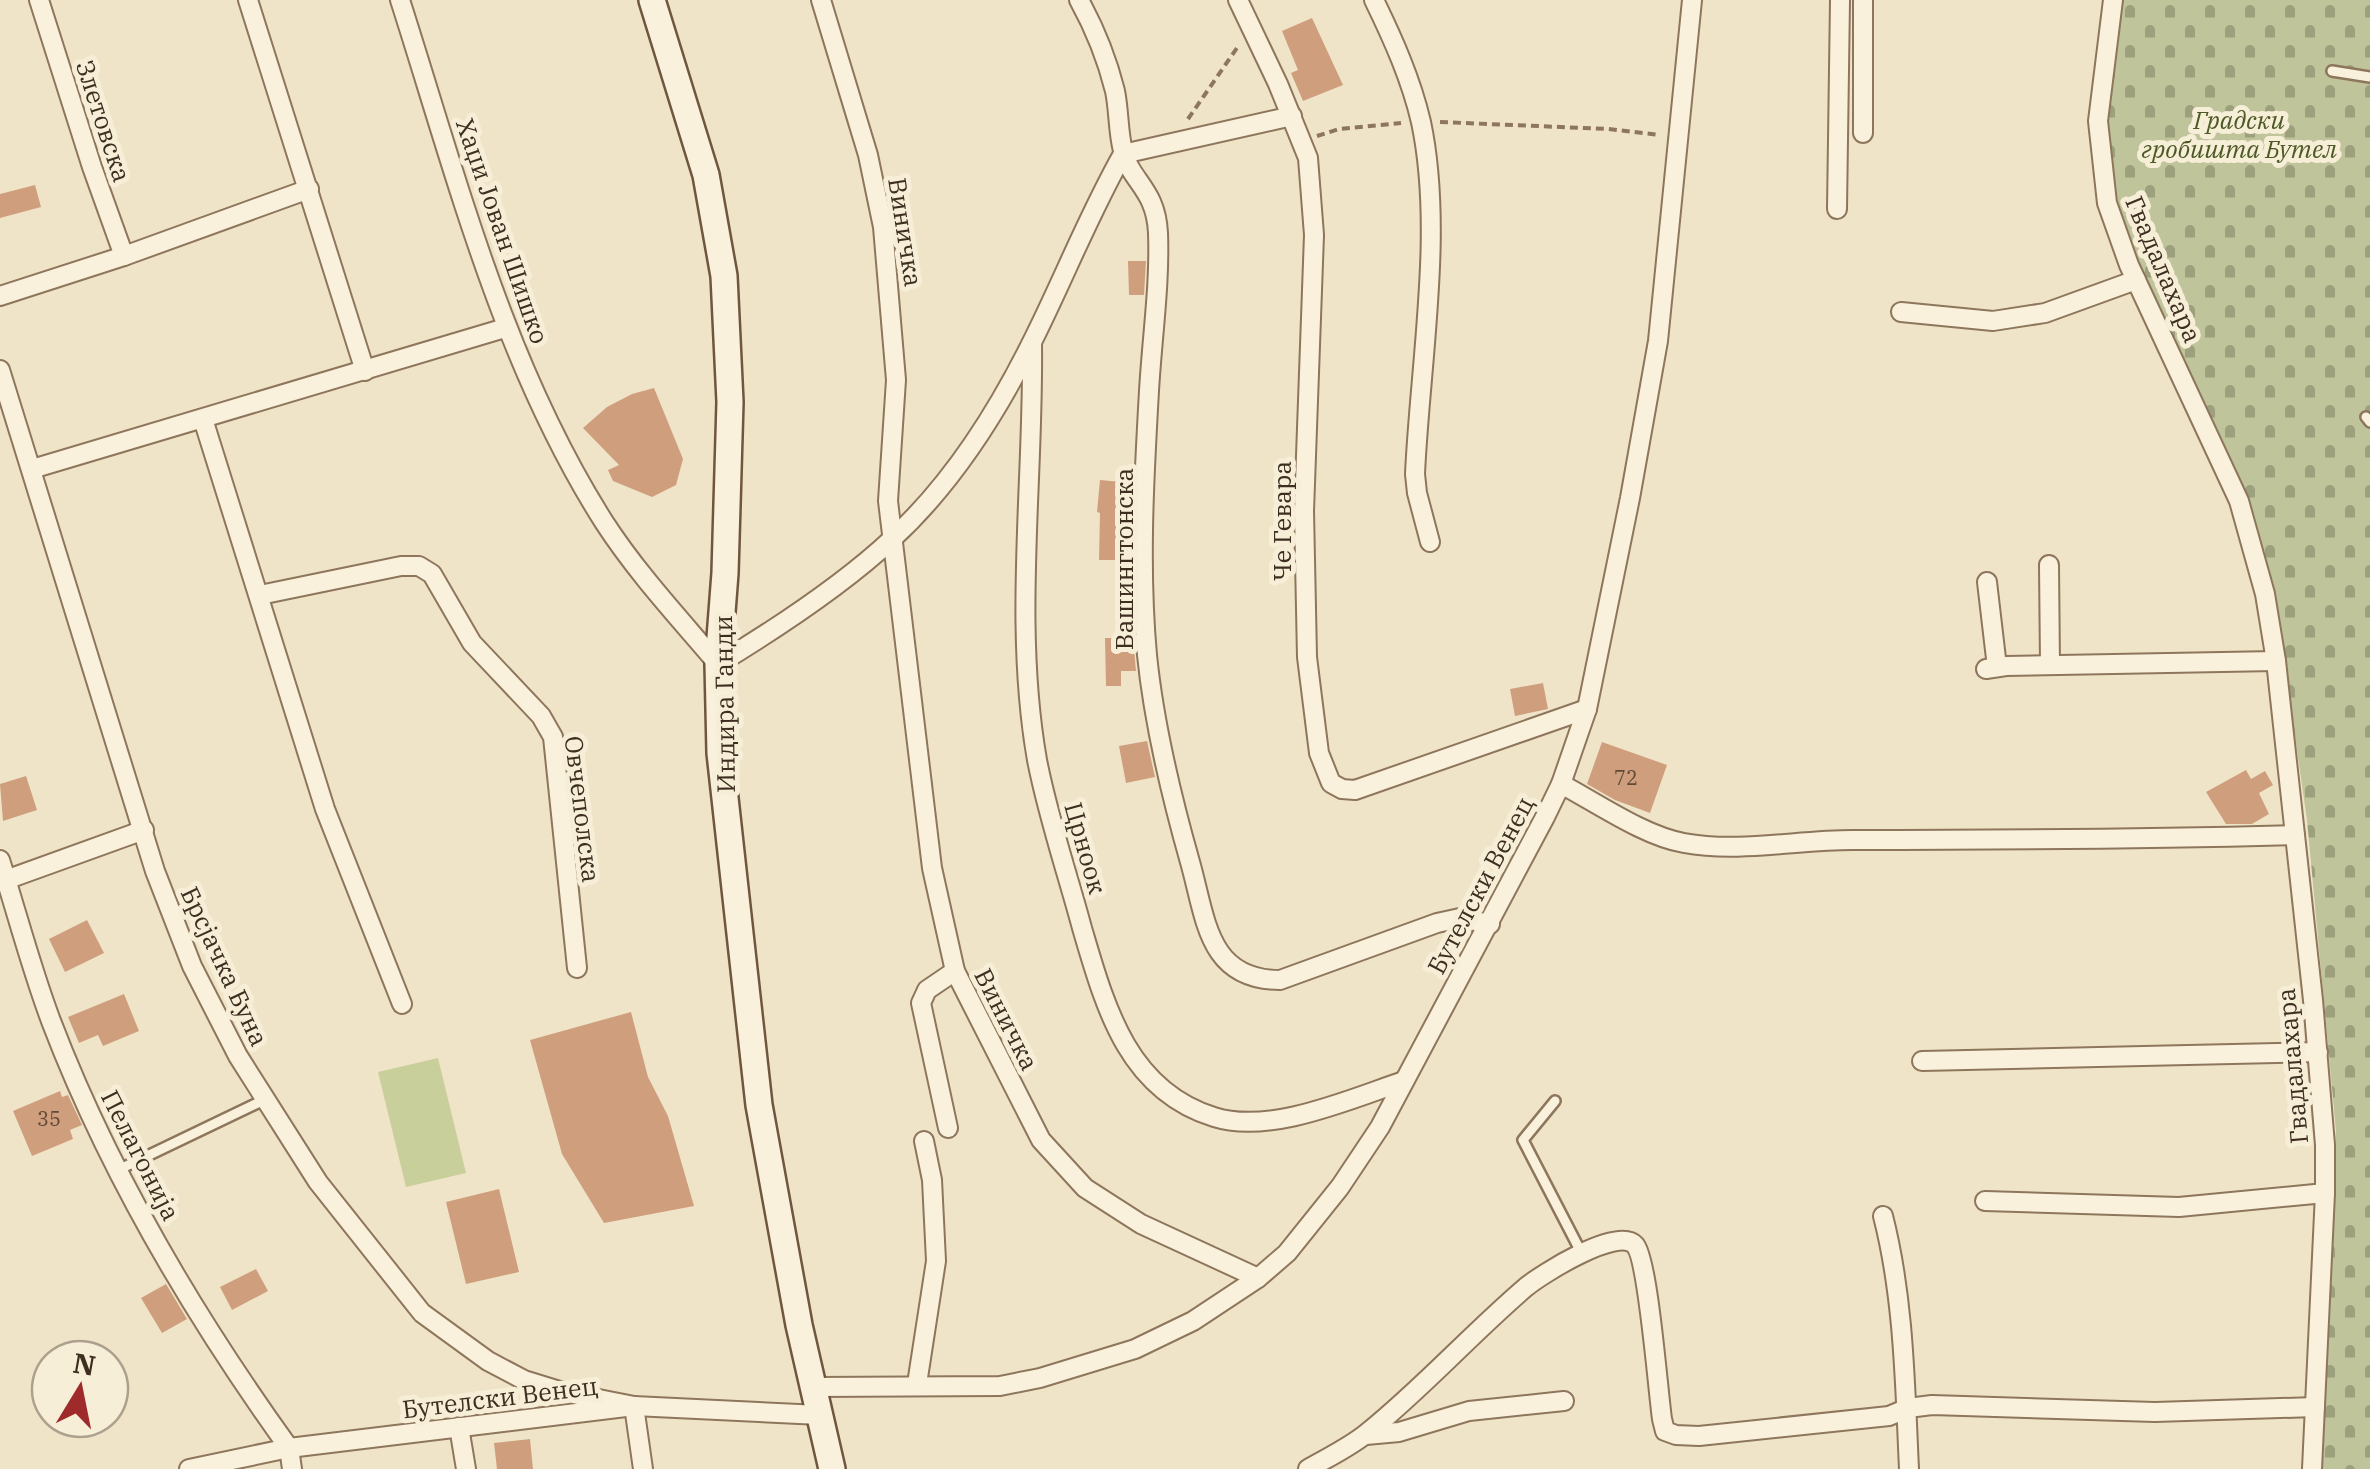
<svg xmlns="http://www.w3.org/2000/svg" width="2370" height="1469" font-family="'IBM Plex Serif',serif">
<defs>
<pattern id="cemetery-stones" width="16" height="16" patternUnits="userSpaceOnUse" patternTransform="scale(2.5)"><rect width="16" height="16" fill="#bfc49a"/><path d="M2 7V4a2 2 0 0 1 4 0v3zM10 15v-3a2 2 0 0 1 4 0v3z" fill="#9ca07d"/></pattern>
</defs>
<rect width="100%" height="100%" fill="#f0e4c8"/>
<path fill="url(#cemetery-stones)" d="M 2123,0 L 2370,0 L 2370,1469 L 2317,1469 L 2336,1131 L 2307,820 L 2274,590 L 2258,533 L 2242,489 L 2141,280 L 2120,225 L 2106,148 L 2113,61 Z"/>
<path fill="#c9cf9b" d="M 438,1058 L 466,1173 L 406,1187 L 378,1072 Z"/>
<g fill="#cf9f7d">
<path d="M 1312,18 L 1343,85 L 1303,101 L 1291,73 L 1298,70 L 1282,31 Z"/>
<path d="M 35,185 L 41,207 L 0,218 L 0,194 Z"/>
<path d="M 1128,261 L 1146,261 L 1144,295 L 1129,295 Z"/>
<path d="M 654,388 L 683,459 L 676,485 L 652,497 L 613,481 L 608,470 L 619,465 L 583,428 L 607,407 L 632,394 Z"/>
<path d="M 1122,476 L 1132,477 L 1130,560 L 1099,560 L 1100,513 L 1097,512 L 1100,480 L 1121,482 Z"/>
<path d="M 1105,638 L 1133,638 L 1136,671 L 1121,671 L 1121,686 L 1106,686 Z"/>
<path d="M 1543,683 L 1548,709 L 1515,716 L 1510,689 Z"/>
<path d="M 1147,741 L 1155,777 L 1126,783 L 1119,746 Z"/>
<path d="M 1602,742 L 1667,765 L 1650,813 L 1615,800 L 1587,784 Z"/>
<path d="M 2246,770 L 2251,779 L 2265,771 L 2273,785 L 2259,793 L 2269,814 L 2252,824 L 2226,824 L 2206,792 Z"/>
<path d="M 26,776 L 37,810 L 3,821 L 0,784 Z"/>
<path d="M 87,920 L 104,953 L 65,972 L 49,939 Z"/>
<path d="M 124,994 L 139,1031 L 103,1046 L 98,1035 L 79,1043 L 68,1017 Z"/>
<path d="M 631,1012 L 648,1077 L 668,1116 L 694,1206 L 604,1223 L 562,1154 L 530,1040 Z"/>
<path d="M 60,1091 L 62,1097 L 68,1095 L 82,1125 L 70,1130 L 73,1139 L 32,1156 L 13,1111 Z"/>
<path d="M 499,1189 L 519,1272 L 466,1284 L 446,1202 Z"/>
<path d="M 256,1269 L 268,1291 L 232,1310 L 220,1287 Z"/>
<path d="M 166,1284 L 187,1319 L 162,1333 L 141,1298 Z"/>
<path d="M 530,1439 L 533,1469 L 497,1469 L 494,1443 Z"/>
</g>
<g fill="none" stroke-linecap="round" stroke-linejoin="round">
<defs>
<g id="lane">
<path d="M 2332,71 L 2370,77"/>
<path d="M 2366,417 L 2370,422"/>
<path d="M 1555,1101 L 1523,1140 L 1582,1254"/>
<path d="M 118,1170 L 264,1100"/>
</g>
<g id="street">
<path d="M 39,0 L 92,167 L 124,256"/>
<path d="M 248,0 L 365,371"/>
<path d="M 400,0 C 457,178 503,363 604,522 C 637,573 679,618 718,664 C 774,630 844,584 892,539 C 951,485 998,411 1033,340 C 1064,278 1089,214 1123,154"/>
<path d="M 821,0 L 868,155 L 883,227 L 896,380 L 888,501 L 932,868 L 955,971 L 1041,1140 L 1085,1188 L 1141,1224 L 1258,1278"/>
<path d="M 1079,0 C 1095,29 1107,59 1115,91 C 1119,110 1118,132 1123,151 C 1131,182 1156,189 1158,233 C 1160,285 1152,338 1149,391 C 1144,478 1139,568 1147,655 C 1154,725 1171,795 1190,862 C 1206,918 1207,980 1280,980 L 1437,923 L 1460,918 L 1490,924"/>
<path d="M 1238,0 L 1278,84 L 1308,158 L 1314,235 L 1304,511 L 1307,657 L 1319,753 L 1331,783 L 1342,789 L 1355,790 L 1587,709"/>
<path d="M 1374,0 C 1393,39 1411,79 1421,122 C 1444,230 1420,363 1415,474 L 1417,493 L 1430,542"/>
<path d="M 2113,0 L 2098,121 L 2107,203 L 2129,265 L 2239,501 L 2265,594 L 2276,661 L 2313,1000 L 2325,1145 L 2325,1193 L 2312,1469"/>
<path d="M 1863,133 L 1863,0"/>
<path d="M 1123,154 L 1292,116"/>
<path d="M 1837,209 L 1840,0"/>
<path d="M 0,296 L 124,256 L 309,189"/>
<path d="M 1901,312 L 1993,321 L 2045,313 L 2136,280"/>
<path d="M 1032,343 C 1034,481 1013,623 1037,760 C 1048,817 1067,872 1082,928 C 1105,1006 1127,1090 1214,1117 C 1270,1135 1350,1099 1404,1081"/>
<path d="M 0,370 L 155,871 L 192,966 L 238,1056 L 318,1182 L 422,1313 L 488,1361 L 524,1380 L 563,1392 L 634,1406 L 643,1469"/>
<path d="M 203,419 L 325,809 L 402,1004"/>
<path d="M 32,469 L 505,328"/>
<path d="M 2049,565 L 2050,665"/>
<path d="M 1987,582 L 1997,667"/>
<path d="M 260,595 L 401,566 L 419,566 L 432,574 L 472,643 L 541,716 L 553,737 L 577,968"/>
<path d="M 1986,669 L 2006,666 L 2276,661"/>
<path d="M 1561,784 C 1597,803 1644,836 1684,843 C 1739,853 1797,840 1852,840 C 2000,840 2147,839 2295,835"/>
<path d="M 0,860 C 17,913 31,968 51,1021 C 109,1173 194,1316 289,1448 L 292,1469"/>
<path d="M 0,882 L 144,830"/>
<path d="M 1922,1061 L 2318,1052"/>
<path d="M 948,1128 L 921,1003 L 927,990 L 955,971"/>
<path d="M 1985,1201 L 2179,1207 L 2325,1193"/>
<path d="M 1883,1216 C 1904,1298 1905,1385 1909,1469"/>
<path d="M 917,1384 L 936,1261 L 932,1180 L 924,1141"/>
<path d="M 815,1387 L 1000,1386 L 1040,1378 L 1135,1349 L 1193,1321 L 1258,1278 L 1287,1253 L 1340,1187 L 1380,1127 L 1545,817 L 1561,784 L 1587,709 L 1630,498 L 1658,341 L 1692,0"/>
<path d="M 459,1427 L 466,1469"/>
<path d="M 1366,1435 L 1399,1432 L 1469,1411 L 1564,1401"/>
<path d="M 189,1469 L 289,1448 L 634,1406 L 820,1415"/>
<path d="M 1308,1469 C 1327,1458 1350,1447 1367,1433 C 1423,1388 1471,1334 1526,1287 C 1542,1274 1618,1226 1635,1245 C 1648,1259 1658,1391 1662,1419 L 1665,1431 L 1676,1435 L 1699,1436 L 1889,1416 L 1908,1408 L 1932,1405 L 2155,1412 L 2315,1407"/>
</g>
<path id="secondary" d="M 652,0 L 706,175 L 724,276 L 730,402 L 725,573 L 718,664 L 720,753 L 759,1105 L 799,1325 L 832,1469"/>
</defs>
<use href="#lane" stroke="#8d765c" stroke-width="14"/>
<use href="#street" stroke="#8d765c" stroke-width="22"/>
<use href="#secondary" stroke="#6f573f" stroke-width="30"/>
<g stroke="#8d765c" stroke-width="4" stroke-dasharray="8 5" stroke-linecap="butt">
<path d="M 1188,119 L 1239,45"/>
<path d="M 1440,122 L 1608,129 L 1660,135"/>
<path d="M 1317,136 L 1339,129 L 1401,123"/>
</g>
<use href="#lane" stroke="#faf1dc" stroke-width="9"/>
<use href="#street" stroke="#faf1dc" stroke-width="18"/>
<use href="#secondary" stroke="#faf1dc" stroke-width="25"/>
</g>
<g text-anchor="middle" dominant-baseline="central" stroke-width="10" stroke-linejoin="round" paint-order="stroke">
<g font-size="20" fill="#624a37">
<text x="1626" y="777">72</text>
<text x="49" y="1118">35</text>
</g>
<g font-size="25" font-style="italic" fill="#4d5a26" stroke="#f7eed8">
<text x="2239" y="119">Градски<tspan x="2239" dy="29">гробишта Бутел</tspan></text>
</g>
<g font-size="25" fill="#3d2e20" stroke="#f7eed8">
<text transform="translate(104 121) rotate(72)">Злетовска</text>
<text transform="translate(503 231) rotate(71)">Хаџи Јован Шишко</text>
<text transform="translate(906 232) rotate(81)">Виничка</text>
<text transform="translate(2164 269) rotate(67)">Гвадалахара</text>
<text transform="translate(1281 521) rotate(-90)">Че Гевара</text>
<text transform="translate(1123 559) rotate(-90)">Вашингтонска</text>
<text transform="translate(724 704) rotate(-91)">Индира Ганди</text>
<text transform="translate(583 809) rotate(83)">Овчеполска</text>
<text transform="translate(1086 848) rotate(74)">Црноок</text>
<text transform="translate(1480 885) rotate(-62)">Бутелски Венец</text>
<text transform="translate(225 966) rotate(65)">Брсјачка Буна</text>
<text transform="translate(1007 1019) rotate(63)">Виничка</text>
<text transform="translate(2292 1066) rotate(-95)">Гвадалахара</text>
<text transform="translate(141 1155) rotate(63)">Пелагонија</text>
<text transform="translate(500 1397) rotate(-7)">Бутелски Венец</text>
</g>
</g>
<g transform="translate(80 1389) rotate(10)"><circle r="48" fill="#f7eed8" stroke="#ada18e" stroke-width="2.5"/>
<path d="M0-8L18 38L0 25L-18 38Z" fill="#9e2a2b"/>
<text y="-15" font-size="28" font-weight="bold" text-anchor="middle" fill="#3d2e20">N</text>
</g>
</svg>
